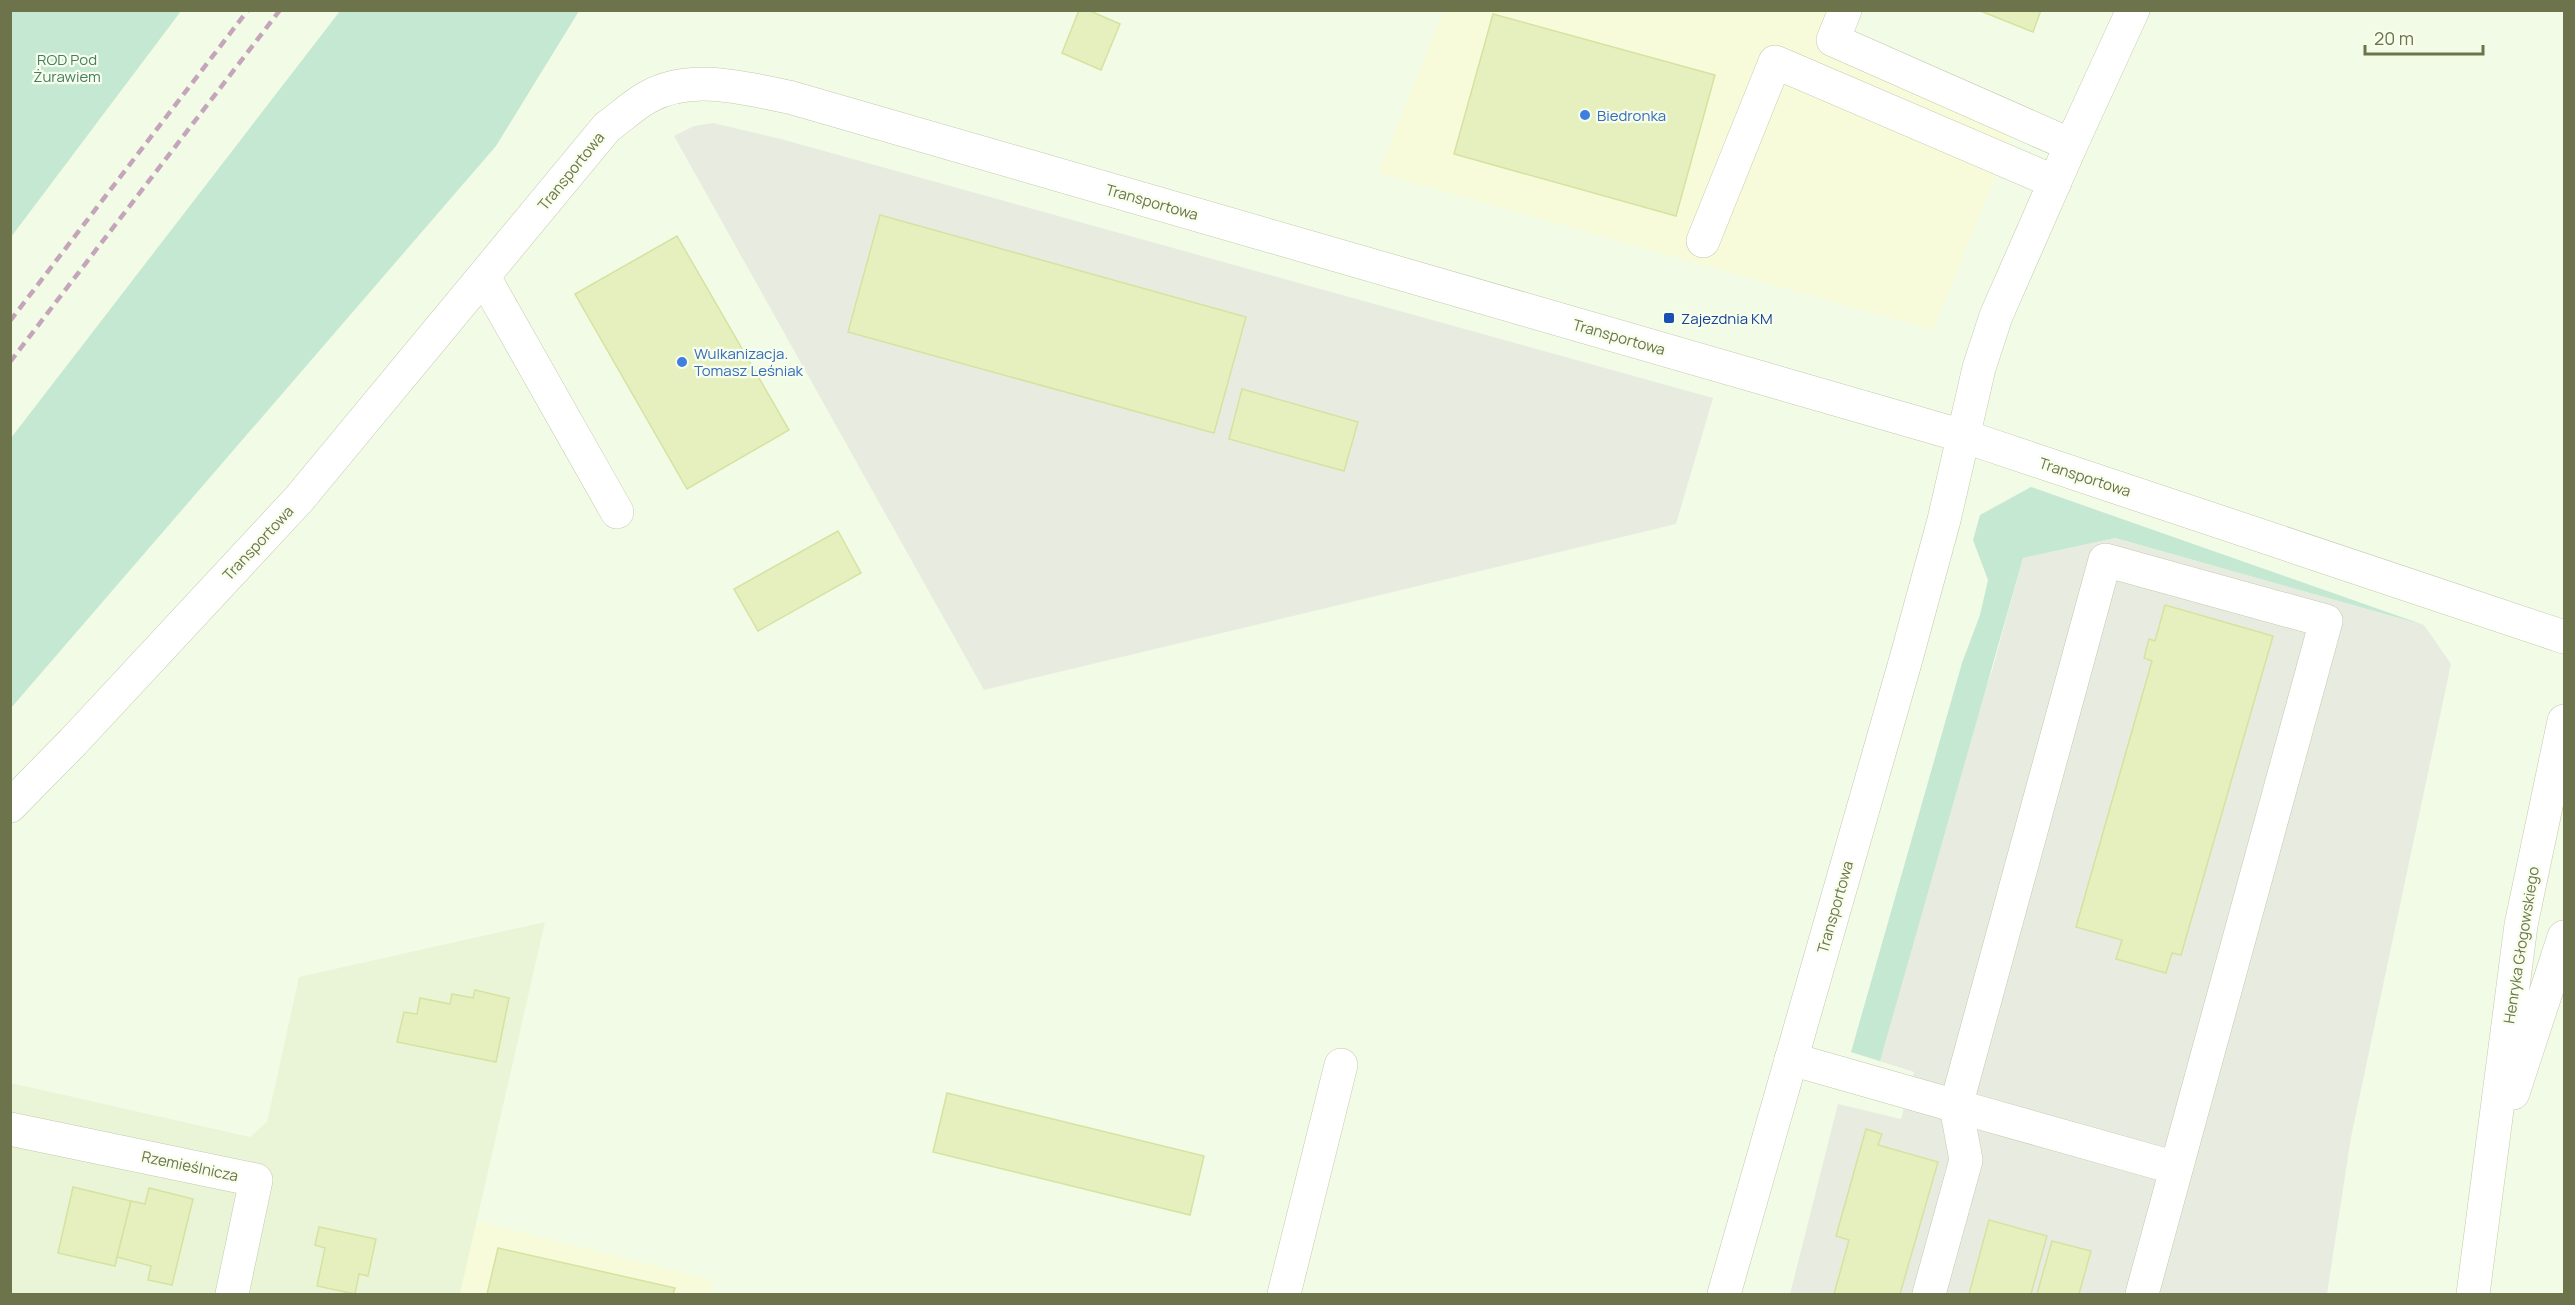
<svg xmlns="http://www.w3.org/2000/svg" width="2575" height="1305" font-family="Manrope,sans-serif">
<rect width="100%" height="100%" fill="#f2fbe6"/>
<path fill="#eaf5d7" d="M 545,922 L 460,1294 L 11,1294 L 11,1083 L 250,1137 L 267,1122 L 299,977 Z"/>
<g fill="#f8fbda">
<path d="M 1444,11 L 1831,11 L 1820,50 L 2013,132 L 1933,330 L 1378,173 Z"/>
<path d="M 477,1221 L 713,1280 L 710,1294 L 460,1294 Z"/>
</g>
<g fill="#e8ece0">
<path d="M 713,123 L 781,139 L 1713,398 L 1676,524 L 984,690 L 674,136 L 694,126 Z"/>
<path d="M 2114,538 L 2424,625 L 2451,664 L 2351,1137 L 2327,1294 L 1790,1294 L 1838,1104 L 1901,1119 L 1914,1072 L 1851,1052 L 1992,671 L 2023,558 Z"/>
</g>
<g fill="#c5e8d3">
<path d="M 11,10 L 181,11 L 11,237 L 10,11 Z"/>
<path d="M 340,11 L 579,11 L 496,146 L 11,708 L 11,438 Z"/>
<path d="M 2031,487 L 2424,625 L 2115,538 L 2023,558 L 1880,1061 L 1851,1052 L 1962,663 L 1980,615 L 1988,580 L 1973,540 L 1980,515 Z"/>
</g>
<g fill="#e6f0bf" stroke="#d5e2a0" stroke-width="1.5">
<path d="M 1079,10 L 1088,10 L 1120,24 L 1101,70 L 1062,53 Z"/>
<path d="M 1978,10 L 2041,10 L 2033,32 Z"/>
<path d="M 1493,14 L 1715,75 L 1676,216 L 1454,154 Z"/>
<path d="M 880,215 L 1246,317 L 1214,433 L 848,332 Z"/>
<path d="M 677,236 L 789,430 L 687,489 L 575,294 Z"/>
<path d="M 1242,389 L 1358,422 L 1344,471 L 1229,439 Z"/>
<path d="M 838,531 L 861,573 L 758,631 L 734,589 Z"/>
<path d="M 2165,605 L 2273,636 L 2181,955 L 2172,953 L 2166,973 L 2116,959 L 2122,940 L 2076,927 L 2152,661 L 2144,658 L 2149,639 L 2155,641 Z"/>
<path d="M 475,990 L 509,998 L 496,1062 L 397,1042 L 404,1012 L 417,1014 L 420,998 L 450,1004 L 452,994 L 473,998 Z"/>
<path d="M 947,1093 L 1204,1156 L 1190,1215 L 933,1152 Z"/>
<path d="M 1866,1129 L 1882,1134 L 1878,1145 L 1938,1162 L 1900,1294 L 1834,1294 L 1849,1240 L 1836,1236 Z"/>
<path d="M 73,1187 L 131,1201 L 115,1266 L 58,1253 Z"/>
<path d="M 149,1188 L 193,1199 L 172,1285 L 148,1280 L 151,1266 L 117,1257 L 131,1201 L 145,1204 Z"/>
<path d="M 1989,1220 L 2047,1236 L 2031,1294 L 1969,1294 Z"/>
<path d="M 319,1227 L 376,1239 L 368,1276 L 359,1274 L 355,1294 L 317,1286 L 325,1248 L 315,1245 Z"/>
<path d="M 2052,1241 L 2091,1251 L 2079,1294 L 2037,1294 Z"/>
<path d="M 498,1248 L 675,1288 L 673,1294 L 487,1294 Z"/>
</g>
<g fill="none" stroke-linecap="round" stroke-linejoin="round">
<defs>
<g id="minor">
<path d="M 1845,10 L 1833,40 L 2071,145"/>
<path d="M 1703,241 L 1775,62 L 2055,182"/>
<path d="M 484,277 L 617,512"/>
<path d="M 10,806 L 73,742 L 299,499 L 607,127 C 620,118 633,105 648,97 C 691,73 744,88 789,97 L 1963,436 L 2564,637"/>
<path d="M 1791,1059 L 1956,1106 L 2105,560 L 2326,621 L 2142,1294"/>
<path d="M 2513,1093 L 2564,937"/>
<path d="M 10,1129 L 256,1180 L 232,1294"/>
<path d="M 1284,1294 L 1341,1065"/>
<path d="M 1724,1294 L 1906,659 L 1944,520 L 1979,368 L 1996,316 L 2071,145 L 2133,10"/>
<path d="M 1929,1294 L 1966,1160 L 1956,1106 L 2176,1168"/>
<path d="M 2473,1294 L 2521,925 L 2564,721"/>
</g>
</defs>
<use href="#minor" stroke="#c2caaa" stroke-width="34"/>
<use href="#minor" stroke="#fff" stroke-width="33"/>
<g stroke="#c5a5ba" stroke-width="4.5" stroke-dasharray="9 6" stroke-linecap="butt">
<path d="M 10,321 L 248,10"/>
<path d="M 10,362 L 280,10"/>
</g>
</g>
<g fill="#3f7fe0" stroke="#f7feec" stroke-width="2">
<circle cx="1585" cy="115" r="6"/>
<circle cx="682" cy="362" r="6"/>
</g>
<rect fill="#1a4fb4" stroke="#f7feec" stroke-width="2" x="1663" y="312" width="12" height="12" rx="3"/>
<g text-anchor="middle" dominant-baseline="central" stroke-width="4.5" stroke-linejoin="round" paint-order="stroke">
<g font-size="15" fill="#477e64" stroke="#f7feec">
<text x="67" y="59">ROD Pod<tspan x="67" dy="17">Żurawiem</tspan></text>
</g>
<g font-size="15" fill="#366cbe" stroke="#f7feec" text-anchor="start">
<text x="1597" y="115">Biedronka</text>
<text x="694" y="353">Wulkanizacja.<tspan x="694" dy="17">Tomasz Leśniak</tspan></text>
</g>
<g font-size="15" fill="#6d744c" stroke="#f7feec">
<text transform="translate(571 171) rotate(-51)">Transportowa</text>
<text transform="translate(1152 202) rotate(16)">Transportowa</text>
<text transform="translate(1619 337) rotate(16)">Transportowa</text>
<text transform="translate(2085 477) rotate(18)">Transportowa</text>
<text transform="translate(258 543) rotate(-47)">Transportowa</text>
<text transform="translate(1835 907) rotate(-74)">Transportowa</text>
<text transform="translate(2521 945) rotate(-81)">Henryka Głogowskiego</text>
<text transform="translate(190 1166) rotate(12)">Rzemieślnicza</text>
</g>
<g font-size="15" fill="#164399" stroke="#f7feec" text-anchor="start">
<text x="1681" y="318">Zajezdnia KM</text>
</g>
</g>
<rect width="2575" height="1305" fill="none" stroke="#6d744c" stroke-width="24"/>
<path d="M2365 45v9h118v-9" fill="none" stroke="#6d744c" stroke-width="3"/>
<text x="2374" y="45" font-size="18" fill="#6d744c" stroke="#f7feec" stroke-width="4.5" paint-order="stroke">20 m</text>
</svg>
